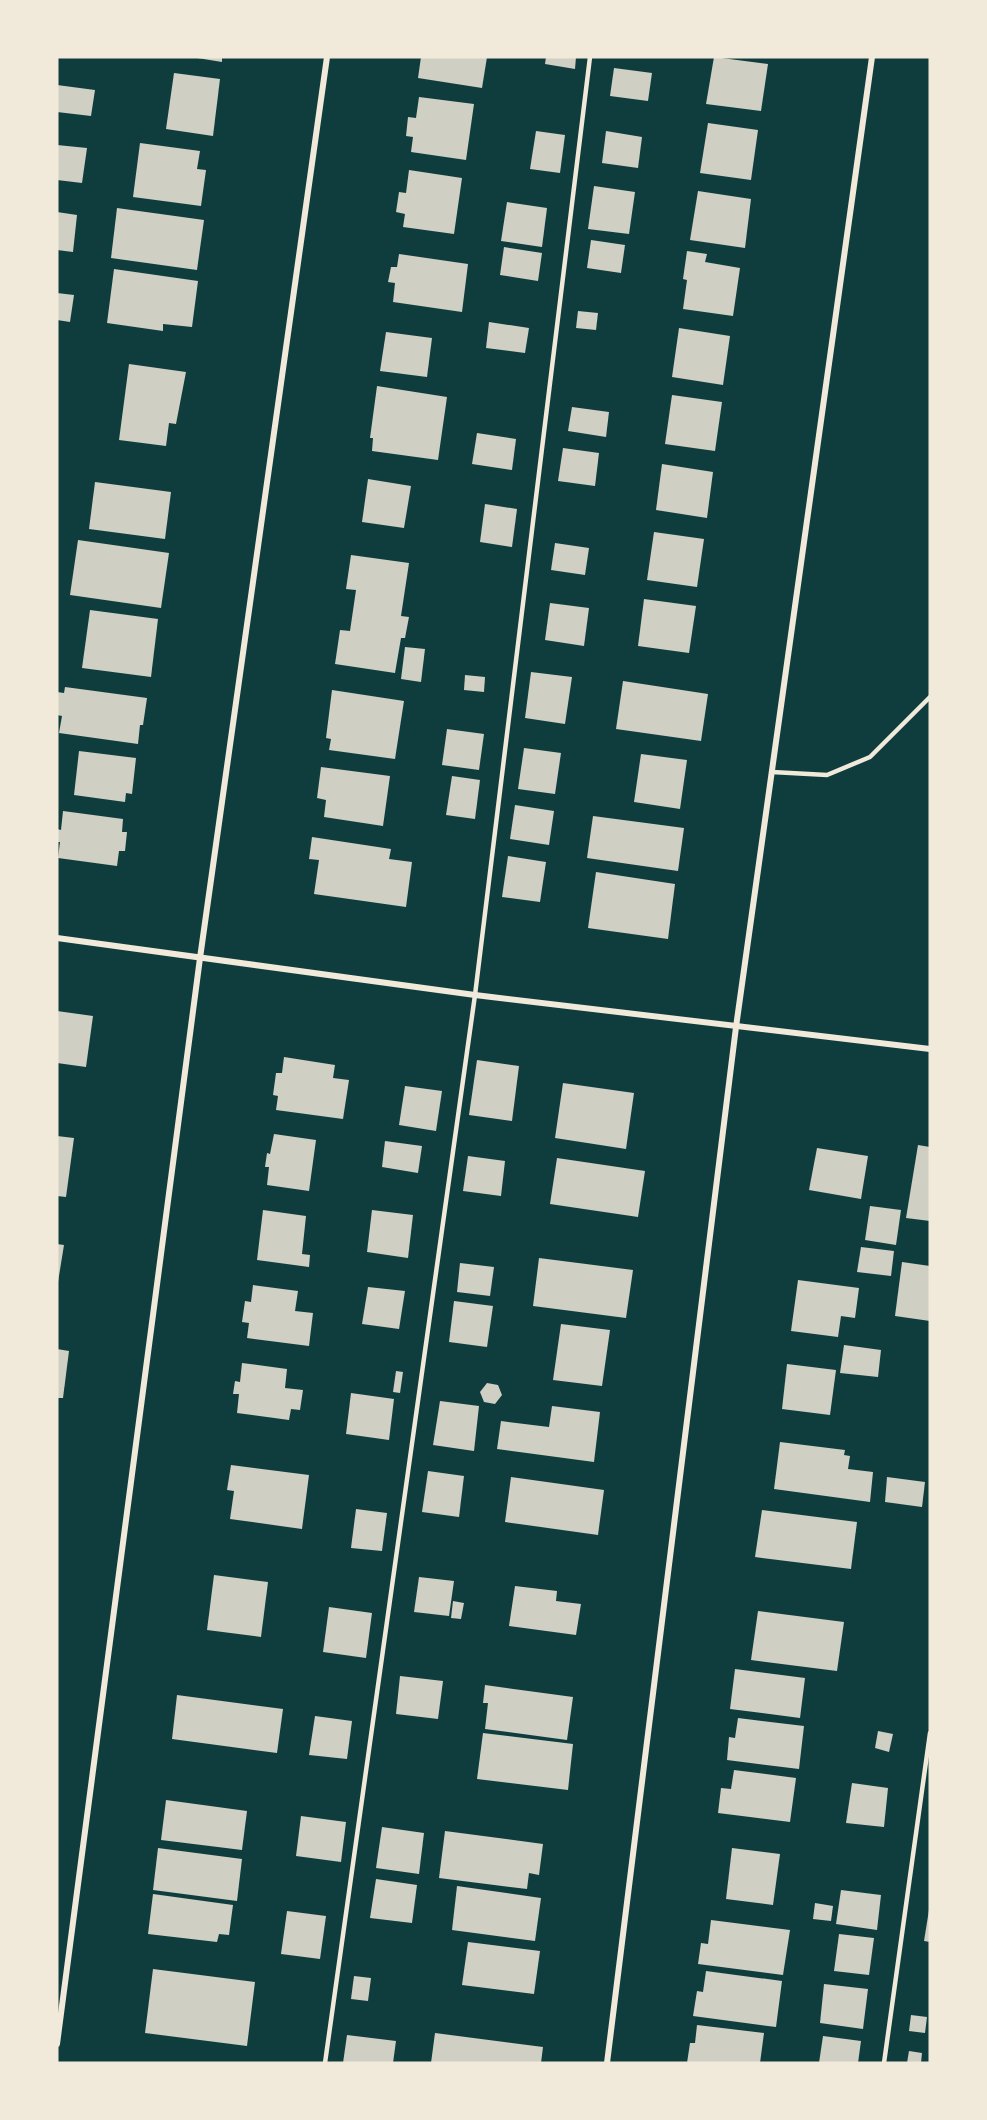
<svg xmlns="http://www.w3.org/2000/svg" width="987" height="2120" font-family="Merriweather,serif">
<rect width="100%" height="100%" fill="#0f3d3e"/>
<g fill="#cfcfc3">
<path d="M 191,57 L 222,57 L 222,62 Z"/>
<path d="M 421,57 L 487,57 L 482,88 L 418,78 Z"/>
<path d="M 546,57 L 576,57 L 575,69 L 545,64 Z"/>
<path d="M 714,57 L 768,64 L 761,111 L 706,104 Z"/>
<path d="M 614,68 L 652,73 L 648,101 L 610,96 Z"/>
<path d="M 174,73 L 220,79 L 213,136 L 166,129 Z"/>
<path d="M 57,85 L 95,90 L 91,116 L 57,112 Z"/>
<path d="M 419,97 L 474,104 L 466,160 L 411,152 L 413,137 L 406,136 L 408,117 L 416,118 Z"/>
<path d="M 708,123 L 758,130 L 751,180 L 700,173 Z"/>
<path d="M 536,131 L 565,135 L 560,173 L 530,169 Z"/>
<path d="M 606,131 L 642,137 L 638,168 L 602,163 Z"/>
<path d="M 140,143 L 200,151 L 197,169 L 206,170 L 201,206 L 133,197 Z"/>
<path d="M 57,145 L 87,148 L 82,183 L 57,180 Z"/>
<path d="M 409,170 L 462,178 L 454,234 L 403,227 L 405,214 L 396,212 L 399,192 L 406,193 Z"/>
<path d="M 594,186 L 635,192 L 629,234 L 588,229 Z"/>
<path d="M 698,191 L 751,199 L 745,248 L 690,240 Z"/>
<path d="M 507,202 L 547,208 L 542,247 L 501,241 Z"/>
<path d="M 117,208 L 204,220 L 197,270 L 111,258 Z"/>
<path d="M 57,212 L 77,215 L 73,252 L 57,250 Z"/>
<path d="M 591,240 L 625,245 L 621,273 L 587,268 Z"/>
<path d="M 504,247 L 542,253 L 538,281 L 500,275 Z"/>
<path d="M 687,251 L 707,254 L 705,262 L 740,268 L 733,316 L 683,309 L 687,280 L 683,279 Z"/>
<path d="M 399,254 L 468,264 L 462,312 L 393,302 L 395,283 L 388,282 L 391,267 L 397,267 Z"/>
<path d="M 114,269 L 198,281 L 192,327 L 163,324 L 163,331 L 107,323 Z"/>
<path d="M 57,293 L 74,295 L 70,322 L 57,320 Z"/>
<path d="M 578,311 L 598,313 L 596,330 L 576,328 Z"/>
<path d="M 489,322 L 529,328 L 525,353 L 486,348 Z"/>
<path d="M 679,328 L 730,336 L 723,385 L 672,377 Z"/>
<path d="M 386,332 L 432,338 L 427,377 L 380,371 Z"/>
<path d="M 129,364 L 186,372 L 176,424 L 169,423 L 166,446 L 119,440 Z"/>
<path d="M 377,386 L 447,397 L 438,460 L 372,451 L 373,438 L 370,438 Z"/>
<path d="M 672,395 L 722,402 L 715,451 L 665,444 Z"/>
<path d="M 572,407 L 609,412 L 606,437 L 568,431 Z"/>
<path d="M 477,433 L 516,439 L 512,470 L 472,464 Z"/>
<path d="M 563,448 L 599,453 L 595,486 L 558,481 Z"/>
<path d="M 662,464 L 713,472 L 707,518 L 656,510 Z"/>
<path d="M 368,479 L 411,486 L 404,528 L 362,522 Z"/>
<path d="M 95,482 L 171,492 L 165,539 L 89,529 Z"/>
<path d="M 485,504 L 517,509 L 512,547 L 480,542 Z"/>
<path d="M 654,532 L 704,539 L 697,587 L 647,580 Z"/>
<path d="M 78,540 L 169,553 L 161,608 L 70,595 Z"/>
<path d="M 555,543 L 589,548 L 585,575 L 551,570 Z"/>
<path d="M 351,555 L 409,563 L 401,616 L 409,617 L 405,638 L 401,638 L 395,673 L 335,664 L 340,630 L 350,631 L 356,590 L 346,589 Z"/>
<path d="M 644,599 L 696,606 L 689,653 L 638,646 Z"/>
<path d="M 550,603 L 589,608 L 584,646 L 545,640 Z"/>
<path d="M 90,610 L 158,619 L 151,677 L 82,668 Z"/>
<path d="M 405,647 L 425,649 L 421,682 L 401,679 Z"/>
<path d="M 531,672 L 572,677 L 565,724 L 525,718 Z"/>
<path d="M 465,675 L 485,677 L 484,692 L 464,690 Z"/>
<path d="M 623,681 L 708,694 L 701,741 L 616,729 Z"/>
<path d="M 65,687 L 147,698 L 143,725 L 140,725 L 138,744 L 59,733 L 62,716 L 57,715 L 57,692 L 64,693 Z"/>
<path d="M 332,690 L 404,701 L 395,759 L 329,750 L 331,739 L 326,738 Z"/>
<path d="M 447,729 L 484,734 L 479,770 L 442,765 Z"/>
<path d="M 524,748 L 561,753 L 555,794 L 518,789 Z"/>
<path d="M 79,751 L 136,758 L 132,794 L 126,793 L 125,802 L 74,795 Z"/>
<path d="M 641,754 L 687,760 L 680,809 L 634,802 Z"/>
<path d="M 321,767 L 390,776 L 383,826 L 324,817 L 326,800 L 317,798 Z"/>
<path d="M 452,776 L 480,780 L 475,819 L 446,815 Z"/>
<path d="M 515,805 L 554,811 L 549,845 L 510,839 Z"/>
<path d="M 63,811 L 123,819 L 122,832 L 127,832 L 125,851 L 119,851 L 117,866 L 58,858 L 60,842 L 57,842 L 57,829 L 61,830 Z"/>
<path d="M 593,816 L 684,828 L 678,871 L 587,858 Z"/>
<path d="M 312,837 L 391,849 L 389,859 L 412,862 L 406,907 L 314,894 L 319,860 L 309,859 Z"/>
<path d="M 508,856 L 546,862 L 540,902 L 502,897 Z"/>
<path d="M 596,872 L 675,884 L 668,939 L 588,928 Z"/>
<path d="M 57,1011 L 93,1016 L 86,1067 L 57,1063 Z"/>
<path d="M 284,1057 L 335,1065 L 333,1078 L 349,1080 L 343,1119 L 276,1110 L 278,1096 L 273,1095 L 276,1073 L 282,1073 Z"/>
<path d="M 477,1060 L 519,1066 L 512,1121 L 469,1115 Z"/>
<path d="M 563,1083 L 634,1093 L 626,1149 L 555,1138 Z"/>
<path d="M 405,1086 L 442,1091 L 436,1131 L 399,1125 Z"/>
<path d="M 274,1134 L 316,1140 L 309,1191 L 267,1185 L 269,1167 L 265,1167 L 267,1153 L 270,1154 Z"/>
<path d="M 57,1136 L 74,1138 L 66,1197 L 57,1196 Z"/>
<path d="M 385,1141 L 422,1146 L 418,1173 L 382,1167 Z"/>
<path d="M 918,1145 L 930,1147 L 930,1221 L 906,1218 Z"/>
<path d="M 817,1148 L 868,1156 L 861,1199 L 809,1190 Z"/>
<path d="M 468,1156 L 505,1161 L 501,1196 L 463,1191 Z"/>
<path d="M 557,1158 L 645,1171 L 638,1217 L 550,1204 Z"/>
<path d="M 870,1206 L 901,1210 L 896,1245 L 865,1240 Z"/>
<path d="M 263,1210 L 306,1216 L 302,1254 L 310,1255 L 309,1267 L 257,1260 Z"/>
<path d="M 372,1210 L 413,1215 L 408,1258 L 367,1252 Z"/>
<path d="M 57,1244 L 64,1245 L 58,1282 L 57,1282 Z"/>
<path d="M 861,1247 L 894,1251 L 891,1276 L 857,1272 Z"/>
<path d="M 539,1258 L 633,1270 L 626,1318 L 533,1306 Z"/>
<path d="M 902,1262 L 930,1266 L 930,1321 L 895,1316 Z"/>
<path d="M 460,1263 L 494,1267 L 490,1296 L 457,1292 Z"/>
<path d="M 798,1280 L 859,1288 L 855,1318 L 841,1316 L 838,1337 L 791,1331 Z"/>
<path d="M 253,1285 L 298,1291 L 295,1311 L 313,1313 L 309,1346 L 247,1338 L 249,1323 L 242,1322 L 245,1301 L 251,1302 Z"/>
<path d="M 368,1287 L 405,1291 L 399,1329 L 362,1324 Z"/>
<path d="M 454,1301 L 493,1306 L 487,1347 L 449,1342 Z"/>
<path d="M 561,1324 L 610,1330 L 602,1386 L 553,1380 Z"/>
<path d="M 844,1345 L 881,1350 L 878,1377 L 840,1373 Z"/>
<path d="M 57,1349 L 69,1351 L 63,1398 L 57,1398 Z"/>
<path d="M 242,1363 L 287,1369 L 285,1388 L 303,1390 L 300,1410 L 291,1409 L 289,1420 L 237,1413 L 239,1394 L 233,1394 L 235,1381 L 240,1382 Z"/>
<path d="M 787,1364 L 836,1370 L 830,1415 L 782,1409 Z"/>
<path d="M 396,1371 L 403,1372 L 400,1393 L 393,1392 Z"/>
<path d="M 487,1383 L 498,1385 L 502,1395 L 495,1404 L 484,1402 L 480,1392 Z"/>
<path d="M 351,1393 L 394,1399 L 389,1440 L 346,1434 Z"/>
<path d="M 440,1401 L 479,1406 L 474,1451 L 433,1445 Z"/>
<path d="M 552,1406 L 600,1412 L 594,1462 L 497,1449 L 501,1421 L 549,1427 Z"/>
<path d="M 780,1442 L 845,1450 L 844,1455 L 850,1456 L 848,1469 L 873,1472 L 870,1502 L 774,1489 Z"/>
<path d="M 231,1465 L 309,1475 L 302,1529 L 230,1519 L 234,1491 L 227,1490 Z"/>
<path d="M 428,1471 L 464,1476 L 459,1517 L 422,1512 Z"/>
<path d="M 511,1477 L 604,1490 L 598,1535 L 505,1522 Z"/>
<path d="M 887,1477 L 925,1482 L 922,1507 L 885,1502 Z"/>
<path d="M 356,1509 L 387,1513 L 382,1551 L 351,1548 Z"/>
<path d="M 762,1510 L 857,1522 L 851,1569 L 755,1557 Z"/>
<path d="M 214,1575 L 268,1582 L 261,1637 L 207,1630 Z"/>
<path d="M 419,1577 L 454,1581 L 449,1616 L 414,1612 Z"/>
<path d="M 515,1586 L 557,1591 L 556,1601 L 581,1604 L 576,1635 L 509,1626 Z"/>
<path d="M 453,1601 L 464,1603 L 461,1619 L 451,1618 Z"/>
<path d="M 329,1607 L 372,1613 L 366,1658 L 323,1652 Z"/>
<path d="M 758,1611 L 844,1622 L 837,1671 L 751,1660 Z"/>
<path d="M 735,1669 L 805,1678 L 800,1718 L 730,1709 Z"/>
<path d="M 400,1676 L 443,1681 L 438,1719 L 396,1714 Z"/>
<path d="M 485,1685 L 573,1697 L 567,1740 L 485,1729 L 488,1703 L 483,1703 Z"/>
<path d="M 177,1695 L 283,1709 L 277,1753 L 172,1739 Z"/>
<path d="M 315,1716 L 352,1721 L 347,1759 L 309,1755 Z"/>
<path d="M 738,1718 L 804,1726 L 799,1769 L 727,1760 L 729,1737 L 735,1738 Z"/>
<path d="M 878,1731 L 893,1734 L 889,1752 L 875,1748 Z"/>
<path d="M 483,1733 L 573,1744 L 568,1790 L 477,1779 Z"/>
<path d="M 734,1770 L 796,1778 L 790,1822 L 718,1813 L 721,1788 L 731,1789 Z"/>
<path d="M 852,1783 L 888,1788 L 884,1827 L 846,1823 Z"/>
<path d="M 166,1800 L 247,1811 L 242,1850 L 161,1840 Z"/>
<path d="M 301,1816 L 346,1822 L 341,1862 L 296,1856 Z"/>
<path d="M 382,1827 L 424,1833 L 419,1874 L 376,1868 Z"/>
<path d="M 445,1831 L 543,1844 L 539,1875 L 529,1873 L 527,1889 L 439,1878 Z"/>
<path d="M 158,1848 L 242,1859 L 237,1901 L 153,1890 Z"/>
<path d="M 732,1848 L 780,1854 L 773,1905 L 726,1899 Z"/>
<path d="M 376,1879 L 417,1885 L 412,1923 L 370,1918 Z"/>
<path d="M 457,1886 L 541,1898 L 535,1941 L 452,1930 Z"/>
<path d="M 841,1890 L 881,1895 L 877,1930 L 836,1924 Z"/>
<path d="M 153,1894 L 233,1905 L 229,1935 L 219,1934 L 217,1942 L 148,1934 Z"/>
<path d="M 815,1903 L 833,1906 L 831,1921 L 813,1919 Z"/>
<path d="M 929,1910 L 930,1910 L 930,1942 L 924,1941 Z"/>
<path d="M 287,1911 L 326,1916 L 320,1959 L 281,1954 Z"/>
<path d="M 711,1920 L 790,1930 L 783,1975 L 698,1964 L 701,1943 L 708,1944 Z"/>
<path d="M 839,1934 L 874,1938 L 869,1975 L 834,1971 Z"/>
<path d="M 468,1942 L 540,1951 L 534,1994 L 462,1985 Z"/>
<path d="M 153,1969 L 255,1982 L 247,2046 L 145,2033 Z"/>
<path d="M 706,1971 L 782,1981 L 776,2027 L 693,2016 L 697,1991 L 703,1992 Z"/>
<path d="M 354,1976 L 371,1978 L 368,2001 L 351,1999 Z"/>
<path d="M 824,1984 L 868,1989 L 863,2029 L 820,2023 Z"/>
<path d="M 911,2015 L 927,2017 L 925,2033 L 909,2031 Z"/>
<path d="M 697,2025 L 764,2033 L 760,2063 L 687,2063 L 690,2043 L 695,2043 Z"/>
<path d="M 435,2033 L 543,2047 L 541,2063 L 431,2063 Z"/>
<path d="M 347,2035 L 396,2041 L 393,2063 L 343,2063 Z"/>
<path d="M 823,2036 L 861,2041 L 858,2063 L 819,2063 Z"/>
<path d="M 909,2051 L 922,2053 L 921,2063 L 907,2063 Z"/>
</g>
<g fill="none" stroke-linecap="round" stroke-linejoin="round">
<g stroke="#f1e9da" stroke-width="4.5">
<path d="M 772,772 L 827,775 L 870,757 L 930,697"/>
<path d="M 325,2063 L 475,995 L 590,57"/>
<path d="M 884,2063 L 930,1733"/>
</g>
<g stroke="#f1e9da" stroke-width="6">
<path d="M 57,938 L 475,995 L 930,1049"/>
<path d="M 57,2044 L 200,958 L 327,57"/>
<path d="M 607,2063 L 736,1027 L 872,57"/>
</g>
</g>
<rect width="987" height="2120" fill="none" stroke="#f1e9da" stroke-width="117"/>
</svg>
